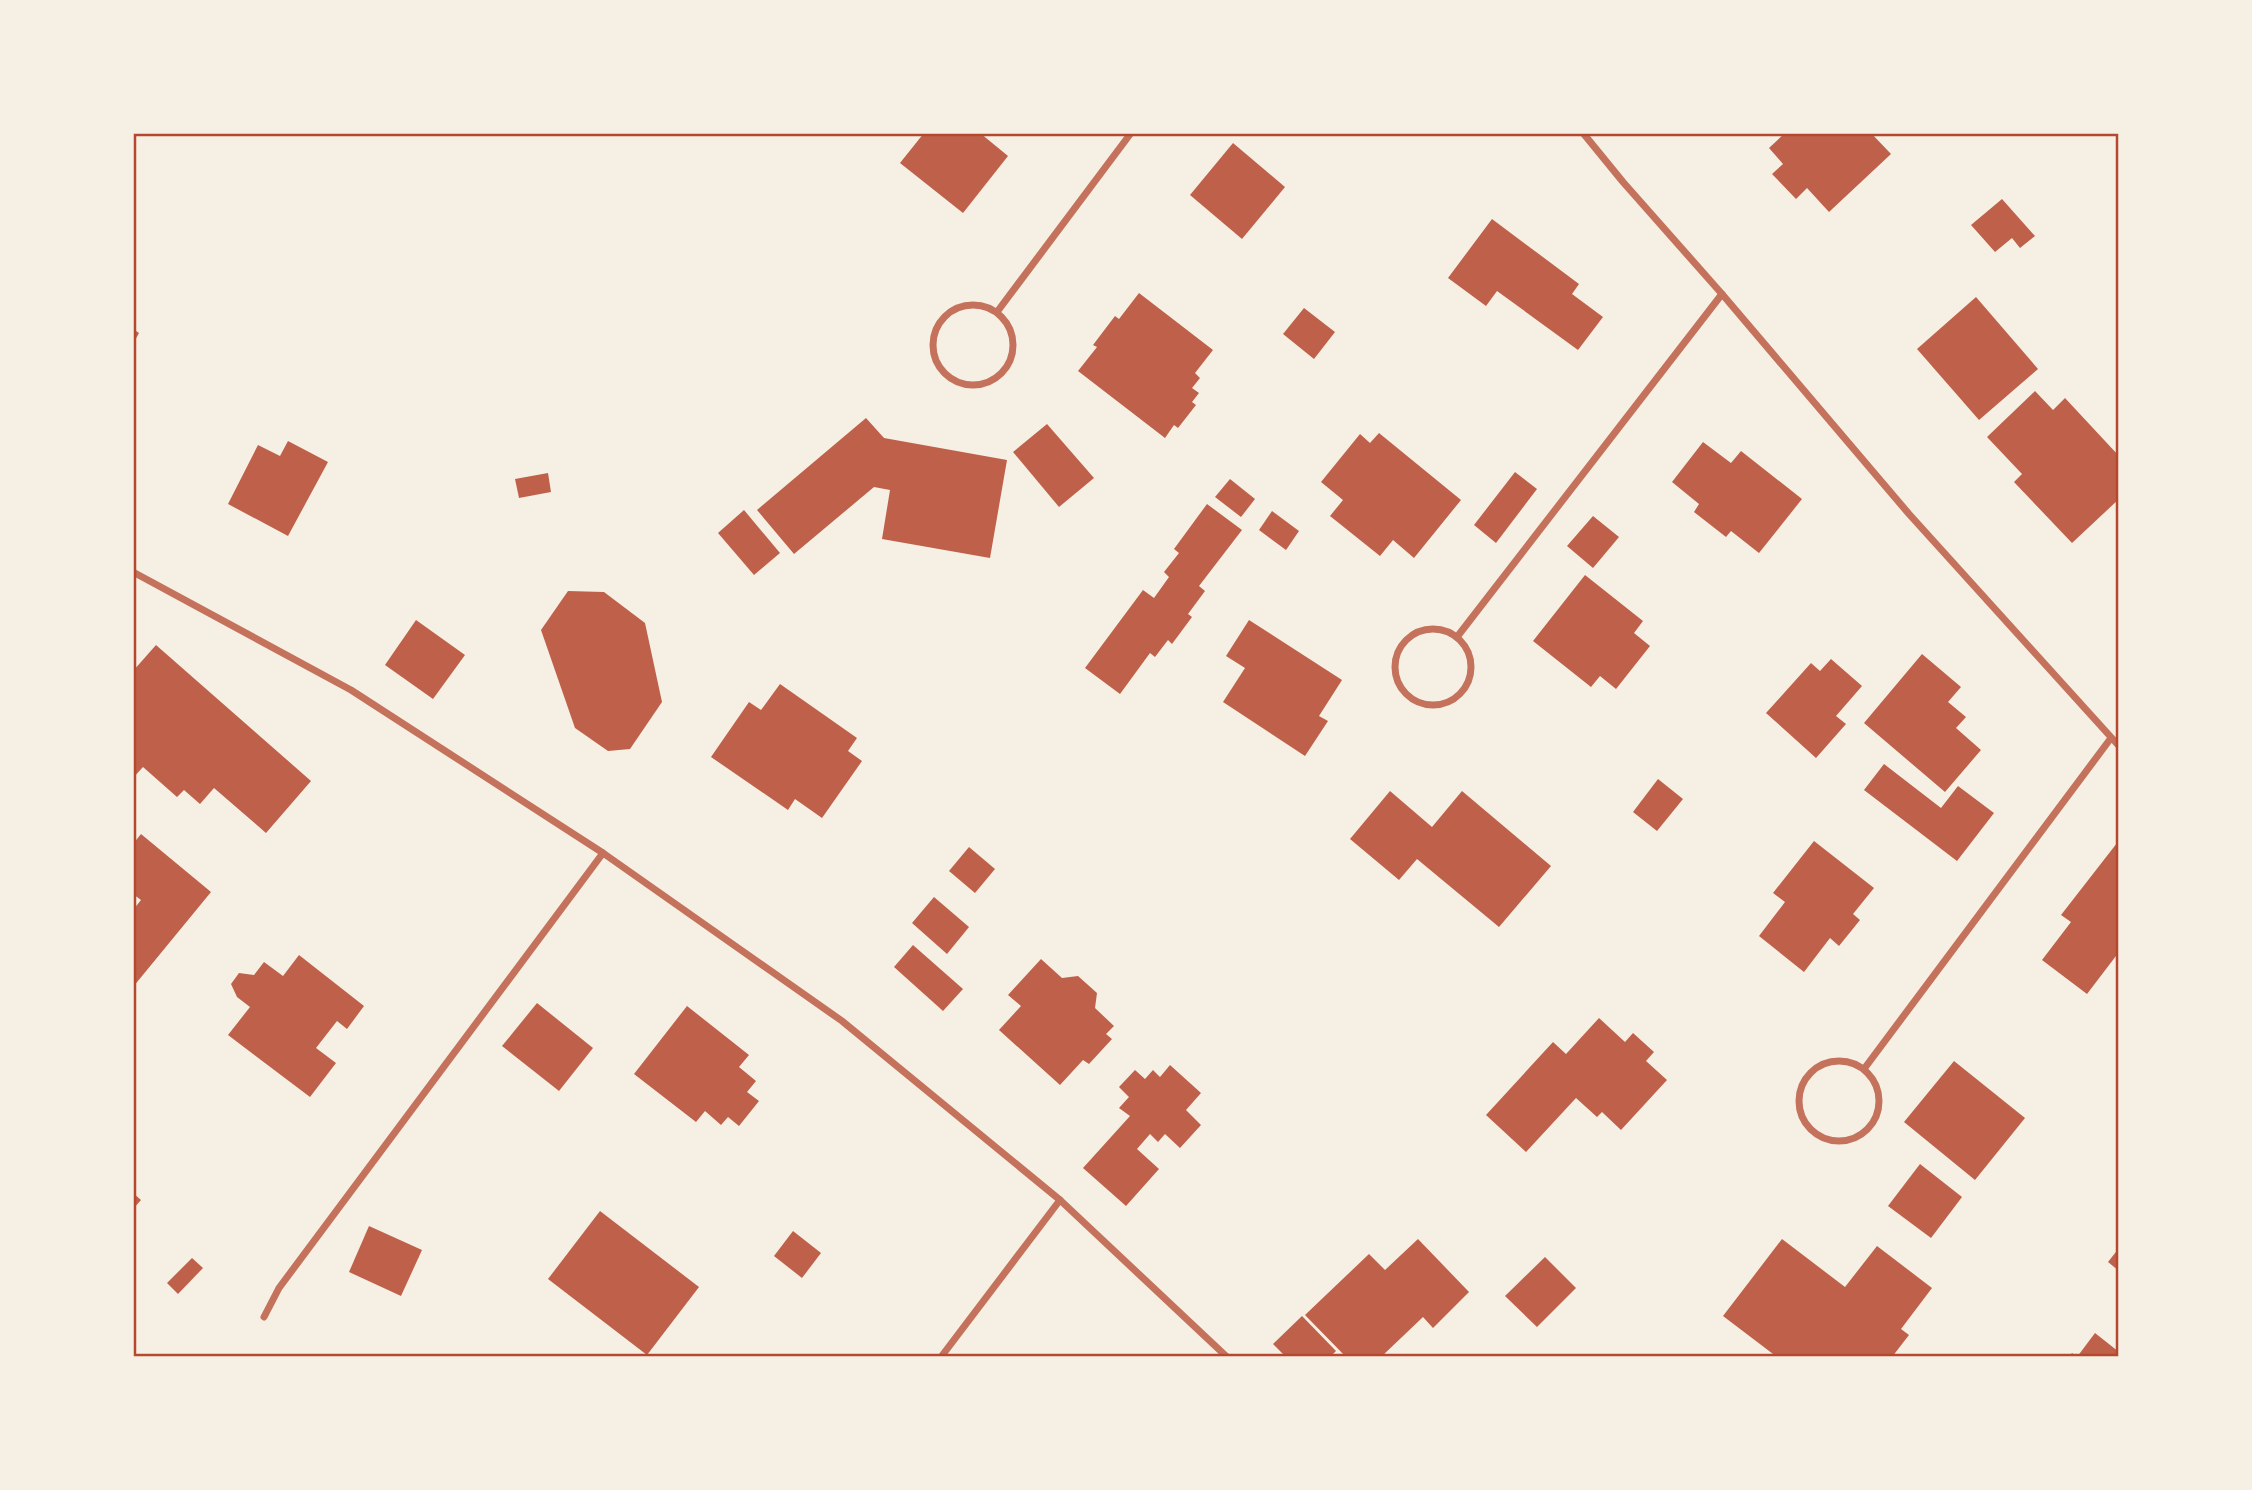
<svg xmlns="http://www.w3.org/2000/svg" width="2252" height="1490" font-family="Commissioner,sans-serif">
<rect width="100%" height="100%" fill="#f6efe4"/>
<g fill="#bf614a">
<path d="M 924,133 L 980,133 L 1008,156 L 963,213 L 900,163 Z"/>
<path d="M 1785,133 L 1871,133 L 1891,154 L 1829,212 L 1807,188 L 1796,199 L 1772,174 L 1783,164 L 1769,148 Z"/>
<path d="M 1233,143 L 1285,187 L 1242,239 L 1190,195 Z"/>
<path d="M 2002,199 L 2035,236 L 2020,248 L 2012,238 L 1995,252 L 1971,225 Z"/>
<path d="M 1492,219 L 1579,284 L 1572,294 L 1603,317 L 1578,350 L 1497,291 L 1486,306 L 1448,278 Z"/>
<path d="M 1139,293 L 1213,350 L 1195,373 L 1200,378 L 1192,388 L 1199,393 L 1192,402 L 1196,405 L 1178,428 L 1174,425 L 1165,438 L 1078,371 L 1097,347 L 1093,345 L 1115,316 L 1119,319 Z"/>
<path d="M 1976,297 L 2038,369 L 1979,420 L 1917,349 Z"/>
<path d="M 1304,308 L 1335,332 L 1314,359 L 1283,334 Z"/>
<path d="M 133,329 L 139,333 L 133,344 Z"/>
<path d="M 2035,391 L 2053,410 L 2065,398 L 2119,456 L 2119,499 L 2072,543 L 2014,482 L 2022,474 L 1987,437 Z"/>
<path d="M 866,418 L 884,438 L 1007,460 L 990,558 L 882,539 L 890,490 L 874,487 L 794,554 L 757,510 Z"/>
<path d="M 1047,424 L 1094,478 L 1059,507 L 1013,452 Z"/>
<path d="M 1379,433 L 1461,500 L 1414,558 L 1393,540 L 1380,556 L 1330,516 L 1343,500 L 1321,482 L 1360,434 L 1370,443 Z"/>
<path d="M 288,441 L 328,462 L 288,536 L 228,504 L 258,445 L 280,456 Z"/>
<path d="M 1703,442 L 1731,463 L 1741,451 L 1802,499 L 1759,553 L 1731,531 L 1726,537 L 1694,512 L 1699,504 L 1672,482 Z"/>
<path d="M 1515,472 L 1537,489 L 1496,543 L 1474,525 Z"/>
<path d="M 548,473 L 551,492 L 519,498 L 515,479 Z"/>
<path d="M 1230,479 L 1255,499 L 1241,517 L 1215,497 Z"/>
<path d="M 1207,504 L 1242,530 L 1199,586 L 1205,591 L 1188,614 L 1192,617 L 1172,644 L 1168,640 L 1155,657 L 1150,653 L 1120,694 L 1085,668 L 1143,590 L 1154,598 L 1169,577 L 1164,572 L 1179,553 L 1174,549 Z"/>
<path d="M 744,510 L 780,553 L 754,575 L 718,533 Z"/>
<path d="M 1272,511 L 1299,531 L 1286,550 L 1259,530 Z"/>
<path d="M 1593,516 L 1619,537 L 1593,568 L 1567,546 Z"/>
<path d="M 1585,575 L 1643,621 L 1634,633 L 1650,646 L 1616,689 L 1600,676 L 1591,687 L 1533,641 Z"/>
<path d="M 568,591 L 604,592 L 645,623 L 662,702 L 630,749 L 608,751 L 575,728 L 541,630 Z"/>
<path d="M 416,620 L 465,655 L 433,699 L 385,665 Z"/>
<path d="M 1249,620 L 1342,680 L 1319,716 L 1328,721 L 1305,756 L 1223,702 L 1245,668 L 1226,656 Z"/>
<path d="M 156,645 L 311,781 L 266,833 L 214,788 L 200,804 L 184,790 L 177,797 L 143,767 L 133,778 L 133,671 Z"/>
<path d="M 1922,654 L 1961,687 L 1948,702 L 1966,717 L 1956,728 L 1981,750 L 1945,792 L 1864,723 Z"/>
<path d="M 1831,659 L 1862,686 L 1836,716 L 1846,724 L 1816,758 L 1766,713 L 1811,663 L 1820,671 Z"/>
<path d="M 780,684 L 857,738 L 848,751 L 862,761 L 822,818 L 795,799 L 788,810 L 711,757 L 749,702 L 761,710 Z"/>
<path d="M 1884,764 L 1941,808 L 1958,786 L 1994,813 L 1957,861 L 1864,790 Z"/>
<path d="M 1658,779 L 1683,799 L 1657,831 L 1633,812 Z"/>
<path d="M 1390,791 L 1432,827 L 1462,791 L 1551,866 L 1499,927 L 1417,859 L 1399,880 L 1350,839 Z"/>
<path d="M 141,834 L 211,892 L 133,987 L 133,910 L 141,900 L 133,894 L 133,844 Z"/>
<path d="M 1814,841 L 1874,888 L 1853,914 L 1860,920 L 1839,946 L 1830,938 L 1804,972 L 1759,936 L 1785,902 L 1773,893 Z"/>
<path d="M 2117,843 L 2119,845 L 2119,952 L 2087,994 L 2042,960 L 2071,922 L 2061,915 Z"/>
<path d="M 969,847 L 995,869 L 975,893 L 949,871 Z"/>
<path d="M 934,897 L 969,927 L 947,954 L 912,923 Z"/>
<path d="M 913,945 L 963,989 L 943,1011 L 894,967 Z"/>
<path d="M 299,955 L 364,1006 L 347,1029 L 337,1021 L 316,1048 L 336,1063 L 310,1097 L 228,1035 L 250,1007 L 237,997 L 231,984 L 239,973 L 254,975 L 264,962 L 283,976 Z"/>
<path d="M 1041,959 L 1062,978 L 1078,976 L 1097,993 L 1095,1008 L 1114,1026 L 1106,1034 L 1112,1039 L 1089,1064 L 1083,1060 L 1060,1085 L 999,1030 L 1021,1006 L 1008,995 Z"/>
<path d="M 537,1003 L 593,1048 L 559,1091 L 502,1046 Z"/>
<path d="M 687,1006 L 749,1055 L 739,1067 L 756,1081 L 747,1092 L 759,1101 L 739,1126 L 728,1117 L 721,1125 L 705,1111 L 696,1122 L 634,1074 Z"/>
<path d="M 1599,1018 L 1625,1042 L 1633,1033 L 1654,1052 L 1646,1061 L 1667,1080 L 1621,1130 L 1602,1112 L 1597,1117 L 1576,1098 L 1526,1152 L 1486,1115 L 1553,1042 L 1566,1054 Z"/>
<path d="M 1954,1061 L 2025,1118 L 1975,1180 L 1904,1122 Z"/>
<path d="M 1170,1065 L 1201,1093 L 1186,1110 L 1201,1125 L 1180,1148 L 1165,1134 L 1158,1142 L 1150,1134 L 1137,1149 L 1159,1169 L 1126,1206 L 1083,1168 L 1130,1116 L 1119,1108 L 1129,1097 L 1119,1087 L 1135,1070 L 1145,1079 L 1153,1070 L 1160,1077 Z"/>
<path d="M 1920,1164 L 1962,1197 L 1931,1238 L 1888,1206 Z"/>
<path d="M 133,1193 L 141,1200 L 133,1209 Z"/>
<path d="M 600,1211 L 699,1287 L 647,1355 L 548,1279 Z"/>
<path d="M 369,1226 L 422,1250 L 401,1296 L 349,1272 Z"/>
<path d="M 793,1231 L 821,1253 L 802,1278 L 774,1256 Z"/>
<path d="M 1418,1239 L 1469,1292 L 1433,1328 L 1423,1317 L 1381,1357 L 1346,1357 L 1305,1315 L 1369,1254 L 1385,1270 Z"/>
<path d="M 1782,1239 L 1845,1287 L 1877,1246 L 1932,1288 L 1901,1329 L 1909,1335 L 1892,1357 L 1777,1357 L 1723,1316 Z"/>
<path d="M 2119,1248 L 2119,1271 L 2108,1262 Z"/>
<path d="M 1545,1257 L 1576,1288 L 1537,1327 L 1505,1296 Z"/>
<path d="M 192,1258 L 203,1268 L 178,1294 L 167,1283 Z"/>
<path d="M 1302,1316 L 1336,1351 L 1330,1357 L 1286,1357 L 1273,1344 Z"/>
<path d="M 2095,1333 L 2119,1352 L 2119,1357 L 2069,1357 L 2072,1353 L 2077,1357 Z"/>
</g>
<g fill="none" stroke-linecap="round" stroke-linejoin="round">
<g stroke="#c5725c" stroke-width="7">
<path d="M 1583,133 L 1623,182 L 1722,294 L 1909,514 L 2119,746"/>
<circle cx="973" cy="345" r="40"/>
<path d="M 997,312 L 1131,133"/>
<path d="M 133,572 L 351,690 L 603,853 L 842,1021 L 1060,1200 L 1227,1357"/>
<circle cx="1433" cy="667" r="38"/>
<path d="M 1457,637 L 1722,294"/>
<circle cx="1839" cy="1101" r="40"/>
<path d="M 1864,1069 L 2111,738"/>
<path d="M 264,1317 L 279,1288 L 603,853"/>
<path d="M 941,1357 L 1060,1200"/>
</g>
</g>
<rect width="2252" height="1490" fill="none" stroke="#f6efe4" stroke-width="270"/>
<rect x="135" y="135" width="1982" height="1220" fill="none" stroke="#b5482f" stroke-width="2.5"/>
</svg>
